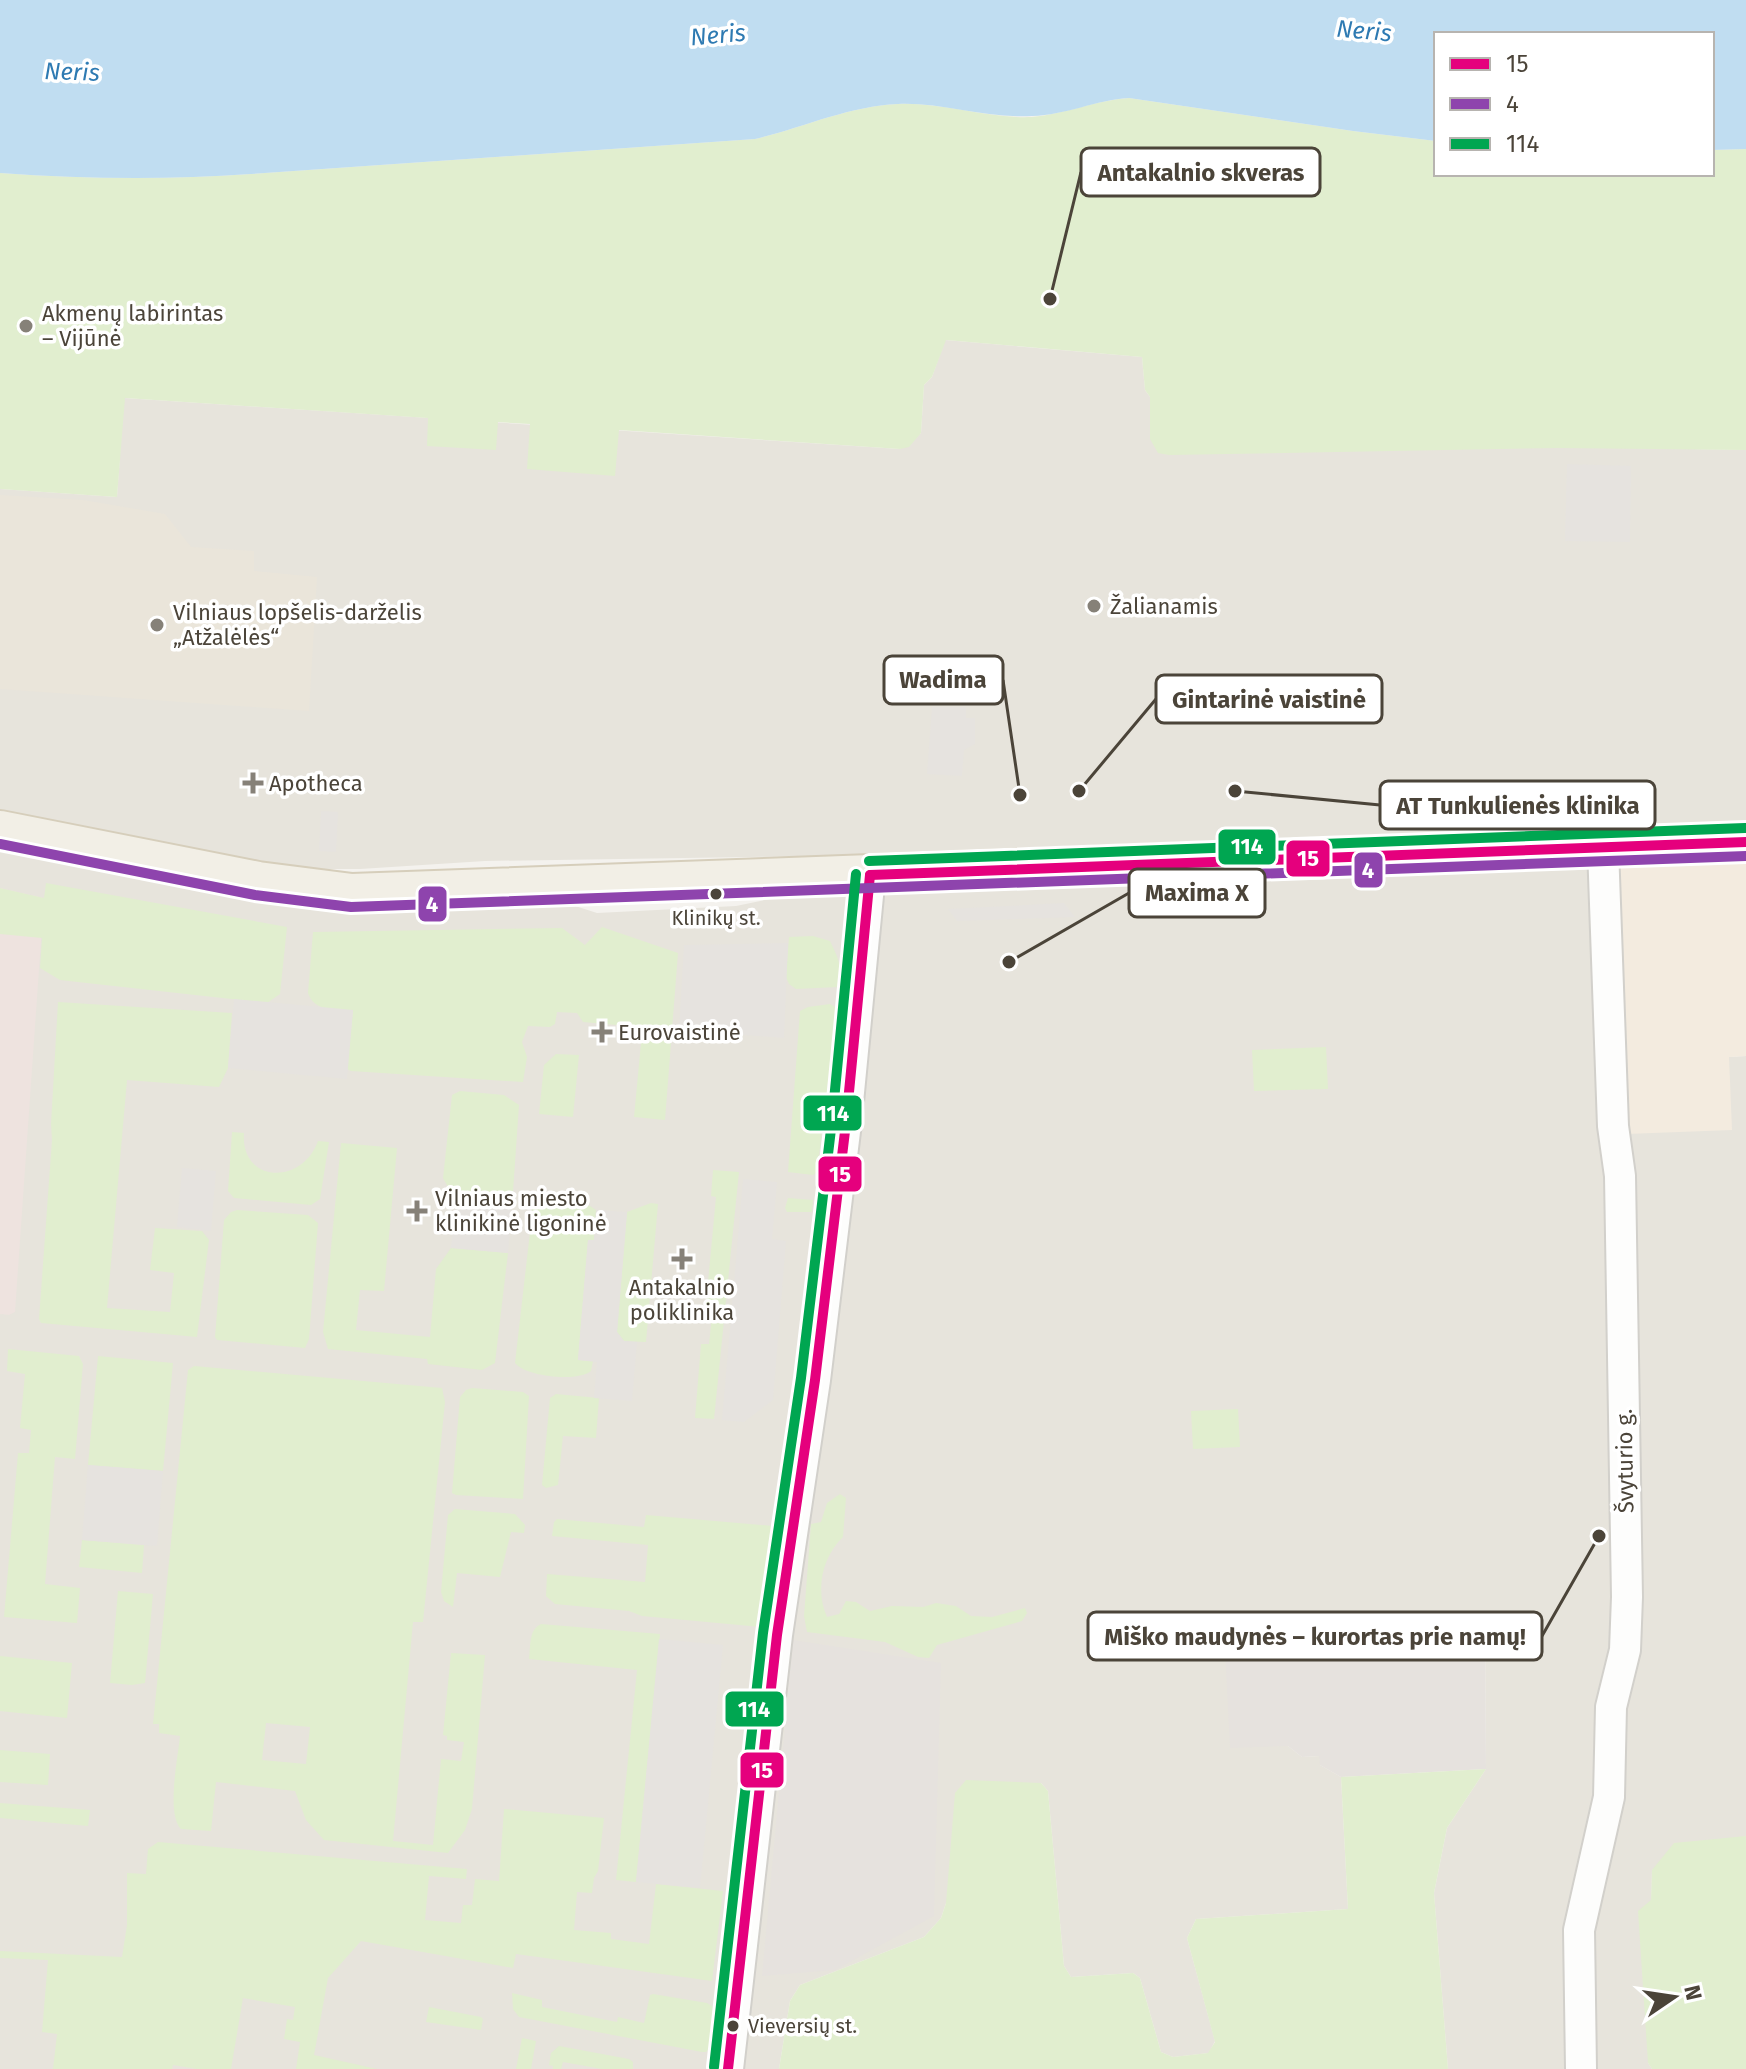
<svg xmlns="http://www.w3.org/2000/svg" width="1746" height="2069" font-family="'Fira Sans',sans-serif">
<rect width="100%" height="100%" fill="#f4f2ee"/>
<g fill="#e7e4dc">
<path d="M 945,340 L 1142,357 L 1145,390 L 1150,397 L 1150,439 L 1746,450 L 1746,822 L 937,854 L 485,861 L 360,869 L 304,869 L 236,859 L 0,812 L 0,489 L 117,497 L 124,398 L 900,449 L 921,433 L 924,385 L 932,377 Z"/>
<path d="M 0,849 L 271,902 L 310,907 L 569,904 L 597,913 L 736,906 L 779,897 L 1616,868 L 1729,1057 L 1746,1056 L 1746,1836 L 1652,1870 L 1648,2063 L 1652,2069 L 1448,2069 L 1434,1893 L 1447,1828 L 1486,1769 L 1485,1617 L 1225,1629 L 1288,1746 L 1302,1757 L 1320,1756 L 1320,1765 L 1341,1777 L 1348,1909 L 1196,1919 L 1187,1938 L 1215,2041 L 1209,2053 L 1173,2057 L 1161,2052 L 1140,1978 L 1133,1973 L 1071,1977 L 1064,1966 L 1048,1791 L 1041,1783 L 946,1903 L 941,1918 L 924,1937 L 800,1985 L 790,2001 L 779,2069 L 0,2069 Z"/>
</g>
<path fill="#f3ebdf" d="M 1746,863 L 1746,1056 L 1729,1057 L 1732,1130 L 1626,1134 L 1616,868 Z"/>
<g fill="#e6e2de">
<path d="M 1485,1617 L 1486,1769 L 1341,1777 L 1320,1765 L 1319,1756 L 1302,1757 L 1288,1746 L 1230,1748 L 1224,1629 Z"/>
<path d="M 793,1640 L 941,1663 L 934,1916 L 835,1970 L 762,1976 Z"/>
</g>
<path fill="#eae5da" d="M 0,495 L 83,500 L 165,514 L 191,547 L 254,551 L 254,571 L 317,577 L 309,711 L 0,689 Z"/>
<path fill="#eee3df" d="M 0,888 L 44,898 L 15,1312 L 9,1315 L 0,1314 Z"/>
<g fill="#e1eecf" fill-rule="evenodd">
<path d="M 1129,98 L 1353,131 L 1436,141 L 1436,174 L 1712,174 L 1712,150 L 1746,149 L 1746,450 L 1558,448 L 1169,455 L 1158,453 L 1150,439 L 1150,397 L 1145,390 L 1142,357 L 946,340 L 932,377 L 924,385 L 921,433 L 909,447 L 900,449 L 619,430 L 615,476 L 527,469 L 530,424 L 498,422 L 496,450 L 427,446 L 428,418 L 125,398 L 117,497 L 0,489 L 0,173 C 84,179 167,180 251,174 L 755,139 C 802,128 849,106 898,104 C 943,102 987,119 1032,117 C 1065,114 1096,100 1129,98 Z"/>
<path d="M 46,883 L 287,927 L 280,994 L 267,1003 L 60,980 L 40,968 L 42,938 L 0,934 L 0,888 L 44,898 Z"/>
<path d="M 602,927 L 678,953 L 665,1120 L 634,1117 L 641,1043 L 638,1042 L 639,1027 L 583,1022 L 577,1013 L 557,1012 L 555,1024 L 550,1027 L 528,1026 L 522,1042 L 527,1057 L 523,1082 L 351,1071 L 347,1069 L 353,1011 C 336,1009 314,1012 308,993 L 313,932 L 562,928 L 585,945 Z"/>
<path d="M 813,936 L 830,941 C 838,958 844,969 838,987 L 796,989 L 789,984 L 786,977 L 789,937 Z"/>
<path d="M 58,1002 L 232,1013 L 228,1068 L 219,1087 L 127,1080 L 107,1308 L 170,1312 L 174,1273 L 150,1270 L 155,1228 L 202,1231 L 209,1240 L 197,1337 L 41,1323 L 39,1319 L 52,1140 L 51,1124 Z"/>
<path d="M 830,1004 L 837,1008 L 817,1172 L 813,1175 L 788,1172 L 800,1011 L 808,1007 Z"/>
<path d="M 1326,1047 L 1328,1089 L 1254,1091 L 1252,1050 Z"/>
<path d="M 556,1054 L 579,1055 L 573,1117 L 539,1114 L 544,1065 Z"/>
<path d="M 460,1091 L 504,1095 L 519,1105 L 512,1206 L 456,1201 L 443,1178 L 452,1095 Z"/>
<path d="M 232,1132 L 244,1133 C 240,1183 302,1186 318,1141 L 329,1142 L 320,1199 L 311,1205 L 234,1198 L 228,1191 Z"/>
<path d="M 341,1143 L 397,1148 L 384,1291 L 360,1290 L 356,1330 L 430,1337 L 436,1269 L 451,1248 L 508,1253 L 495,1363 L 482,1370 L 428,1364 L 427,1359 L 328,1349 L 323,1332 Z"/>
<path d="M 713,1170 L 739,1172 L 714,1419 L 695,1418 L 701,1344 L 709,1344 L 712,1316 L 705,1314 L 716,1197 L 711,1196 Z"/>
<path d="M 788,1198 L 813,1200 L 812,1212 L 787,1212 L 785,1208 Z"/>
<path d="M 538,1203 L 590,1206 L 596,1210 L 594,1240 L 588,1240 L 578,1360 L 593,1361 L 591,1371 C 578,1382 526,1377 515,1363 L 533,1206 Z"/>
<path d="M 651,1203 L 658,1204 L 646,1342 L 624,1341 L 617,1332 L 627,1212 Z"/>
<path d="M 237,1210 L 308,1215 L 318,1223 L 309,1339 L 305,1348 L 217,1340 L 215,1337 L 224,1220 L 231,1212 Z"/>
<path d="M 8,1349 L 79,1356 L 83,1364 L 75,1459 L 55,1457 L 45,1584 L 80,1588 L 77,1623 L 4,1617 L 18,1453 L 29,1453 L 31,1430 L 20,1428 L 25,1374 L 7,1371 Z"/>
<path d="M 98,1356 L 173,1363 L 163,1471 L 88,1465 Z"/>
<path d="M 194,1366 L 442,1388 L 445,1402 L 423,1622 L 413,1622 L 393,1841 L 433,1845 L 441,1759 L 461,1761 L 464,1742 L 447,1740 L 447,1736 L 443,1735 L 451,1653 L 485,1655 L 472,1809 L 465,1830 L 448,1853 L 324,1840 L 306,1820 L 295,1791 L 216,1782 L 211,1831 L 181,1829 C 166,1814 178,1758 180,1736 L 159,1733 L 159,1724 L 153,1724 L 188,1370 ZM 266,1723 L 310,1727 L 306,1764 L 262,1760 Z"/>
<path d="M 472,1388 L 523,1392 L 529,1396 L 523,1499 L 456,1495 L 452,1493 L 460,1397 L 466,1390 Z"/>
<path d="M 556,1394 L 599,1398 L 596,1438 L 563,1436 L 558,1485 L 546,1488 L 542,1485 L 550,1398 Z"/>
<path d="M 1238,1409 L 1240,1447 L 1193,1449 L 1191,1411 Z"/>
<path d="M 840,1494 L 846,1498 L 843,1537 C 822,1557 815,1590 827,1617 L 839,1614 L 846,1601 L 856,1602 L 870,1611 L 892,1606 L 923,1607 L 936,1603 L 956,1606 L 971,1616 L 992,1617 L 1025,1608 L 1027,1613 L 1022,1621 L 937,1645 L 929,1658 L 918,1657 L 885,1642 L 807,1632 L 804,1616 L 811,1524 L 821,1522 L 827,1503 Z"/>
<path d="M 455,1509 L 515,1514 L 525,1525 L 524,1533 L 511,1532 L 500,1577 L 457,1573 L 453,1607 L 444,1601 L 441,1592 L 448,1515 Z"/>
<path d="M 646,1515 L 774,1526 L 761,1627 L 642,1616 L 629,1611 L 555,1604 L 546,1596 L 547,1574 L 645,1582 L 648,1545 L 552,1536 L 554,1522 L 557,1519 L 644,1527 Z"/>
<path d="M 82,1540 L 144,1545 L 142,1573 L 79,1567 Z"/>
<path d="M 118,1591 L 153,1594 L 145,1683 L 132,1685 L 110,1683 Z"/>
<path d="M 541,1624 L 660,1634 L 636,1882 L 616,1880 L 637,1670 L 529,1659 C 531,1647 528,1630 541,1624 Z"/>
<path d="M 0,1656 L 72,1663 L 67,1718 L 0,1711 Z"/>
<path d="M 0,1750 L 50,1754 L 48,1785 L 0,1782 Z"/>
<path d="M 1486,1769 L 1447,1828 L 1434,1893 L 1448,2069 L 779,2069 L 790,2001 L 800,1985 L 924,1937 L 941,1918 L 946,1903 L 955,1793 L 966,1780 L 1041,1783 L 1048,1791 L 1064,1966 L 1071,1977 L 1133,1973 L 1140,1978 L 1161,2052 L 1173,2057 L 1208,2053 L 1215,2042 L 1187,1938 L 1196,1919 L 1348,1909 L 1341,1777 Z"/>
<path d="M 0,1803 L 90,1810 L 88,1826 L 0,1818 Z"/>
<path d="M 504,1809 L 604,1818 L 598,1871 L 594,1878 L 592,1893 L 577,1892 L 574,1930 L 611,1933 L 611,1939 L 649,1944 L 656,1884 L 723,1891 L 712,1981 L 516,1954 L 513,1968 L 361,1941 L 328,1978 L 314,2055 L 377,2069 L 296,2069 L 300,2042 L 284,2039 L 287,2019 L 293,2020 L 295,2007 L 243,1998 L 231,2069 L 197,2069 L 173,2065 L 172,2069 L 53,2069 L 57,2034 L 42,2032 L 48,1960 L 0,1958 L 0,1951 L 122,1957 L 127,1925 L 127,1873 L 146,1874 L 148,1849 L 158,1842 L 467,1869 L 466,1879 L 429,1876 L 425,1920 L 461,1923 L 463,1905 L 472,1905 L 475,1879 L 499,1881 Z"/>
<path d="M 1746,1836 L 1746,2069 L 1652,2069 L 1648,2063 L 1638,1911 L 1651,1900 L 1652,1870 L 1674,1843 Z"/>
<path d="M 512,1993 L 542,2000 L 542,2007 L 617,2022 L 618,2017 L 644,2023 L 650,1995 L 653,1994 L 707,2003 L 715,2008 L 710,2048 L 706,2052 L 702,2052 L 519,2017 L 513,2009 Z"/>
<path d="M 429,2007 L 481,2017 L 483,2019 L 481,2030 L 426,2022 Z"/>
<path d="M 522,2038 L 536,2041 L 531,2069 L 516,2069 Z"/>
<path d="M 559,2046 L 629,2059 L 633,2062 L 633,2069 L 602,2069 L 563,2062 L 561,2069 L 553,2069 L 553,2066 L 549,2065 L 551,2053 Z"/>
</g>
<g fill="#e6e3df">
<path d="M 1567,464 L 1631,466 L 1630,542 L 1565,541 Z"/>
<path d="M 932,707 L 966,707 L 966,718 L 975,718 L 975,744 L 964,750 L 962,776 L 927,774 Z"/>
<path d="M 321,811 L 338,812 L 336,852 L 319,851 Z"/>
<path d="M 1064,903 L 1075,917 L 957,921 L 948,909 Z"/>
<path d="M 788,943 L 784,1038 L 679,1030 L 684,945 Z"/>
<path d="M 234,999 L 353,1010 L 347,1079 L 228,1068 Z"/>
<path d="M 182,1168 L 216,1171 L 211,1231 L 177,1227 Z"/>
<path d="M 743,1179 L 777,1182 L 772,1239 L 786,1241 L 773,1400 L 744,1422 L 722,1420 Z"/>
<path d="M 456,1201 L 512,1206 L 508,1253 L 451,1248 Z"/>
<path d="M 596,1210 L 627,1212 L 617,1332 L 624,1341 L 637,1342 L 632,1401 L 594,1398 L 597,1362 L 578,1360 L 588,1240 L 594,1240 Z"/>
<path d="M 88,1465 L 163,1471 L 157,1546 L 82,1540 Z"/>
<path d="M 659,1639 L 723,1645 L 700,1888 L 636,1882 Z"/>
</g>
<path fill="#c0ddf1" d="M 0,0 L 1746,0 L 1746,149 L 1712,150 L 1712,34 L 1436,34 L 1436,141 L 1353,131 L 1129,98 C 1096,100 1066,115 1032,116 C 986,119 941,102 898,104 C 849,106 802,128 755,139 L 251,174 C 167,180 84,179 0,173 Z"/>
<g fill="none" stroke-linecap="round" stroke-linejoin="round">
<defs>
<g id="minor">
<path d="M 728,2069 L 777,1635 L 815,1380 L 846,1123 L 870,875"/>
<path d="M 1581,2069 L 1579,1930 L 1609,1797 L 1611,1707 L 1625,1650 L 1627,1597 L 1620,1176 L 1613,1126 L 1603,848"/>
</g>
<path id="major" d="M 0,830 L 258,881 L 352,893 L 1746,842"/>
</defs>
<use href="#minor" stroke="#d2d0cb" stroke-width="34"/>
<use href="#major" stroke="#d6cebb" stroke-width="42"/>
<use href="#minor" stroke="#fdfdfc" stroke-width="30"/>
<use href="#major" stroke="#f2efe6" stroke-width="38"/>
<defs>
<g id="bus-1">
<path d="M 870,875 L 1746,842"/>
<path d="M 728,2069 L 777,1635 L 815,1380 L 846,1123 L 870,875"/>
</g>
<path id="bus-2" d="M 0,844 L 255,895 L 351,907 L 1746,856"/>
<g id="bus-3">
<path d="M 869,861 L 1745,828"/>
<path d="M 714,2067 L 763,1633 L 801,1378 L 832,1121 L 856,874"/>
</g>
</defs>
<use href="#bus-1" stroke="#fff" stroke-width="16"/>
<use href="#bus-2" stroke="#fff" stroke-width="16"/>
<use href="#bus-3" stroke="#fff" stroke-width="16"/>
<use href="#bus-1" stroke="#e5007d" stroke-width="10"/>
<use href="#bus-2" stroke="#8e44ad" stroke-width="10"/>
<use href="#bus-3" stroke="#00a651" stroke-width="10"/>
</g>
<g fill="#868178" stroke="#fff" stroke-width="3">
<circle cx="26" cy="326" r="8"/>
<circle cx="1094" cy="606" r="8"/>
<circle cx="157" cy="625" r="8"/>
<path d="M249 771h8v8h8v8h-8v8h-8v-8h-8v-8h8z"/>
<path d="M598 1020h8v8h8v8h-8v8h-8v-8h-8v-8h8z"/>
<path d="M413 1199h8v8h8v8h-8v8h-8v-8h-8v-8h8z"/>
<path d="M678 1247h8v8h8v8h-8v8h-8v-8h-8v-8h8z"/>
</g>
<g fill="#4b4439" stroke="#fff" stroke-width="3">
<circle cx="716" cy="894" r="7"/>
<circle cx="733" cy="2026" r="7"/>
</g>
<g text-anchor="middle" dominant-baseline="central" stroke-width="7" stroke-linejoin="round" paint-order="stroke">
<g font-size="20" fill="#4b4439" stroke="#fff">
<text x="716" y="918">Klinikų st.</text>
<text x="748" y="2026" text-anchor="start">Vieversių st.</text>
</g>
<g font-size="22" fill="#4b4439" stroke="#fff" text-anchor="start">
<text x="42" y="313">Akmenų labirintas<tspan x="42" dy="25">– Vijūnė</tspan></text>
<text x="1110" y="606">Žalianamis</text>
<text x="173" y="612">Vilniaus lopšelis-darželis<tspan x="173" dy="25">„Atžalėlės“</tspan></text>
<text x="269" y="783">Apotheca</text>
<text x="618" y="1032">Eurovaistinė</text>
<text x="435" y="1198">Vilniaus miesto<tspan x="435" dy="25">klinikinė ligoninė</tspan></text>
<text x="682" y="1287" text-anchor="middle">Antakalnio<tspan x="682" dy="25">poliklinika</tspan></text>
</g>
<g font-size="22" fill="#4b4439" stroke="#fff">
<text transform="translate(1625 1461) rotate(-91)">Švyturio g.</text>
</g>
<g font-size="24" font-style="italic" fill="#2e7ab2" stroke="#fff">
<text transform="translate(1364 31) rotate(5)">Neris</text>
<text transform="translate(718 35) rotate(-5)">Neris</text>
<text transform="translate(72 72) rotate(2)">Neris</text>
</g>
</g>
<path fill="none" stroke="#4b4439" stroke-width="3" d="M1050 299L1081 172M1020 795L1003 680M1079 791L1156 699M1235 791L1380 805M1009 962L1129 893M1599 1536L1542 1636"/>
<g fill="#4b4439" stroke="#fff" stroke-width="3">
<circle cx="1050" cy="299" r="8"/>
<circle cx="1020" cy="795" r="8"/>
<circle cx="1079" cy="791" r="8"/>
<circle cx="1235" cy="791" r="8"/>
<circle cx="1009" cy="962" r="8"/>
<circle cx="1599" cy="1536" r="8"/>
</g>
<g fill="#fff" stroke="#4b4439" stroke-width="3">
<rect x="1081" y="148" width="239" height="48" rx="8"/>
<rect x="884" y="656" width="119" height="48" rx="8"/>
<rect x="1156" y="675" width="226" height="48" rx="8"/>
<rect x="1380" y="781" width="275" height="48" rx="8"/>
<rect x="1129" y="869" width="136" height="48" rx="8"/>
<rect x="1088" y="1612" width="454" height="48" rx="8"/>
</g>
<g font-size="24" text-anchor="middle" font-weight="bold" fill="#4b4439">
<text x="1201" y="181">Antakalnio skveras</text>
<text x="943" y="688">Wadima</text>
<text x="1269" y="708">Gintarinė vaistinė</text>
<text x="1518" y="814">AT Tunkulienės klinika</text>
<text x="1197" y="901">Maxima X</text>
<text x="1315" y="1645">Miško maudynės – kurortas prie namų!</text>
</g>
<g stroke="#fff" stroke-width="3">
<rect x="1217" y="828" width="60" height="38" rx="8" fill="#00a651"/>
<rect x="1285" y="839" width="46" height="39" rx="8" fill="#e5007d"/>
<rect x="1353" y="851" width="31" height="38" rx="8" fill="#8e44ad"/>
<rect x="417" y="885" width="31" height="38" rx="8" fill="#8e44ad"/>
<rect x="802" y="1094" width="61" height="38" rx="8" fill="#00a651"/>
<rect x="817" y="1155" width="46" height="38" rx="8" fill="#e5007d"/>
<rect x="724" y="1690" width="61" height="38" rx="8" fill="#00a651"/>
<rect x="739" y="1751" width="46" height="38" rx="8" fill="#e5007d"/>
</g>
<g font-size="22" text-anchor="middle" font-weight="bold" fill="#fff">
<text x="1247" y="854">114</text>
<text x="1308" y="866">15</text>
<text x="1368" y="878">4</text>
<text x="432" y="912">4</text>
<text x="833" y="1121">114</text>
<text x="840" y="1182">15</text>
<text x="754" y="1717">114</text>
<text x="762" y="1778">15</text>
</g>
<rect x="1434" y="32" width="280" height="144" fill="#ffffff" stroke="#b7b4b0" stroke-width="2"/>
<rect x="1450" y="58" width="40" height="12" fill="#e5007d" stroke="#b7b4b0" stroke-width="2"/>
<text x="1506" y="72" font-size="24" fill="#4b4439">15</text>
<rect x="1450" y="98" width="40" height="12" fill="#8e44ad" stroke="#b7b4b0" stroke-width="2"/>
<text x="1506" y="112" font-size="24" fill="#4b4439">4</text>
<rect x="1450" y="138" width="40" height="12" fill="#00a651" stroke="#b7b4b0" stroke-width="2"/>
<text x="1506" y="152" font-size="24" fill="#4b4439">114</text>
<g transform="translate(1674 1997) rotate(77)" stroke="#ffffff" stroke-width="6" paint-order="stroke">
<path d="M0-6L14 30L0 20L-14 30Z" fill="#4b4439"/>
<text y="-12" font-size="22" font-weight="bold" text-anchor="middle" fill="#4b4439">N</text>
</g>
</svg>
